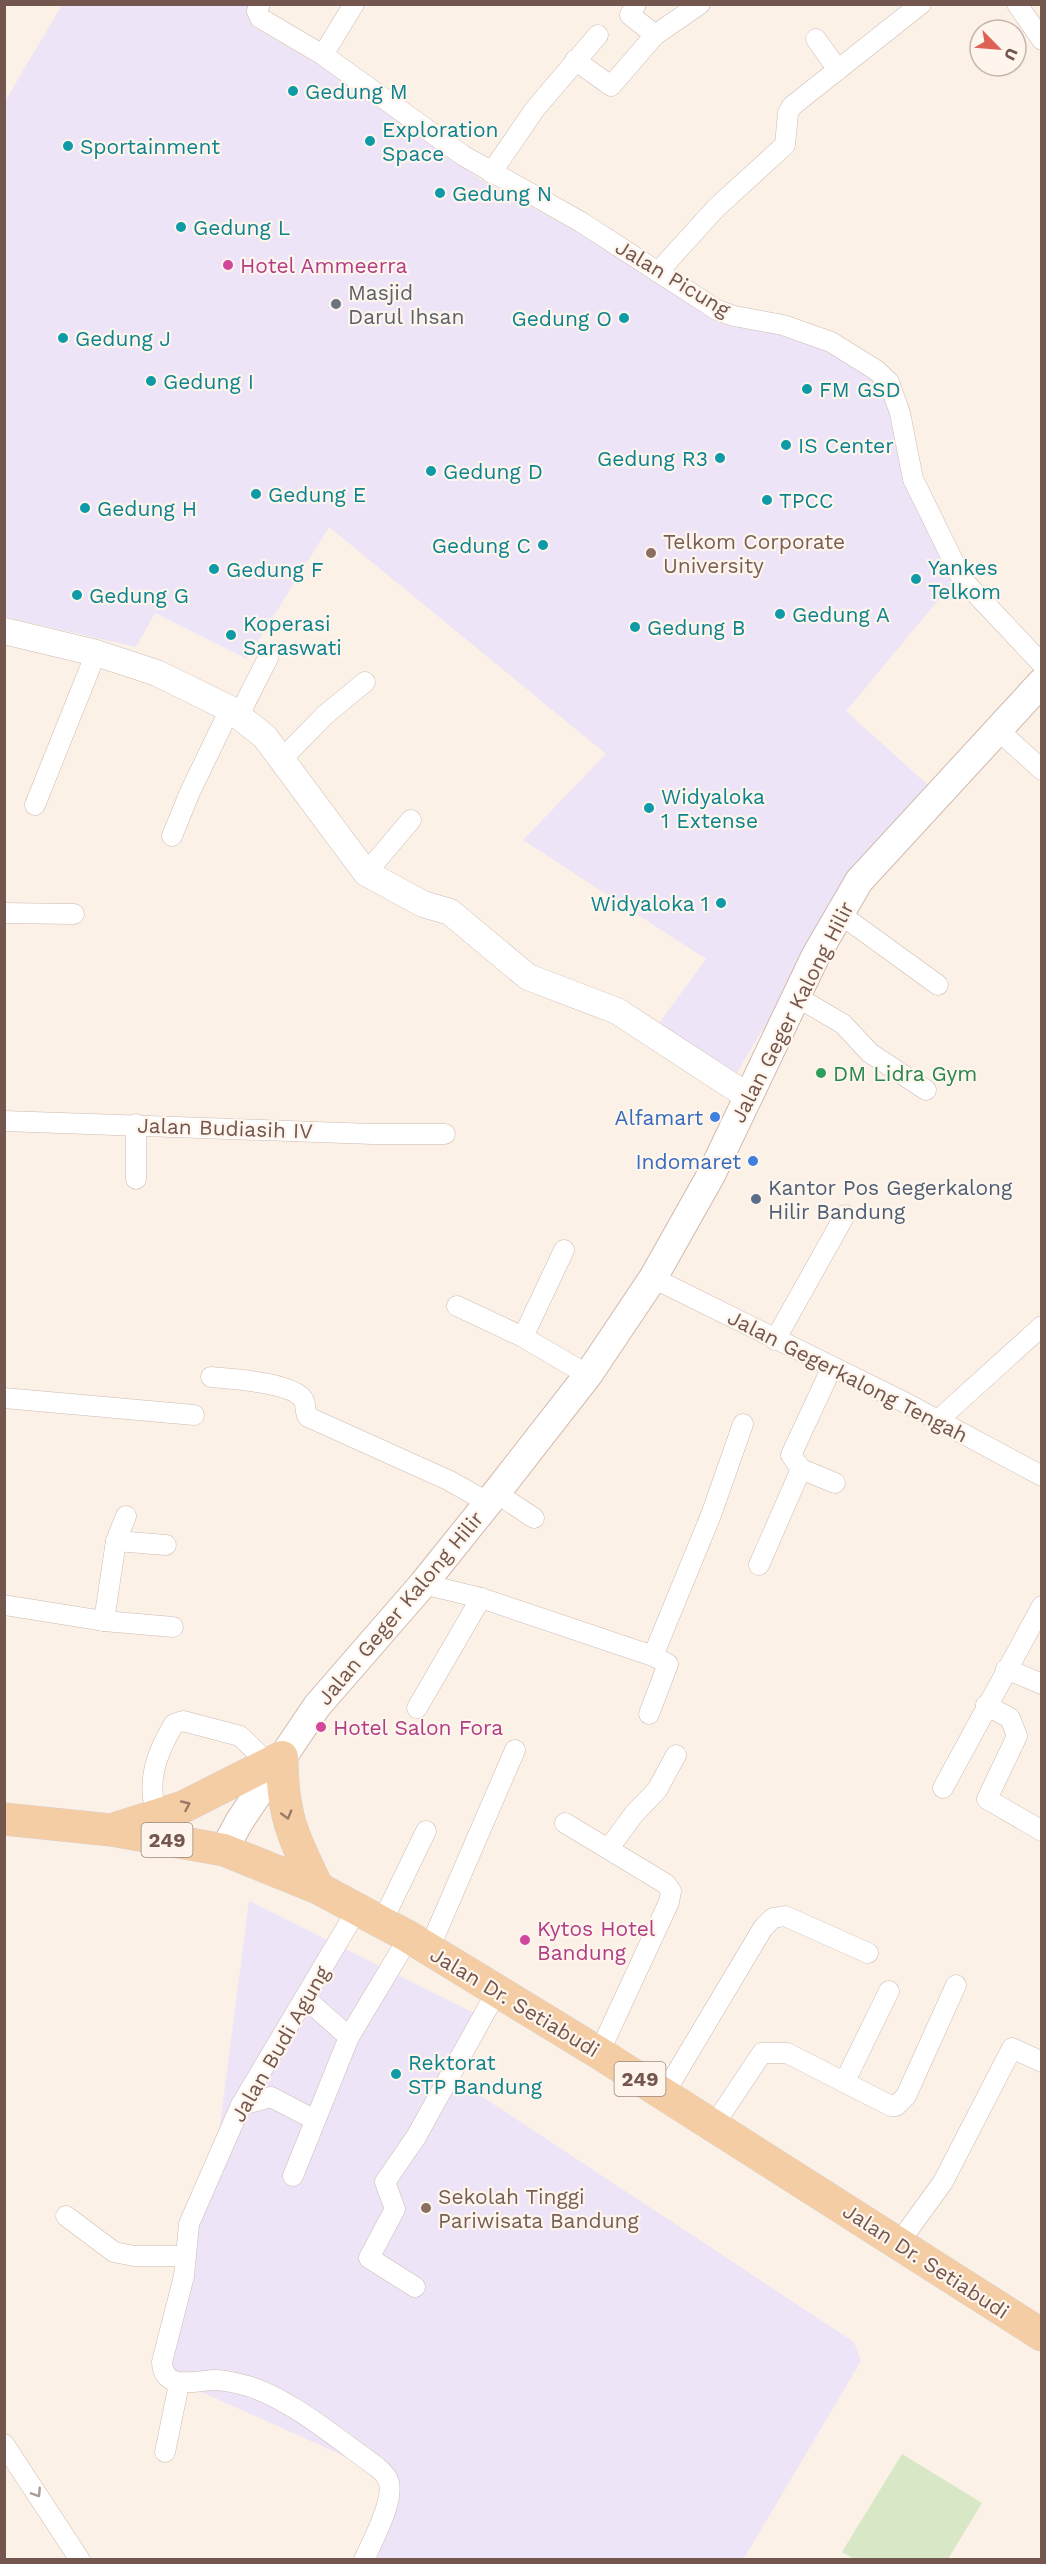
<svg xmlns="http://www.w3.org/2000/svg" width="1046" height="2564" font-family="'Work Sans',sans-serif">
<rect width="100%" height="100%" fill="#fbf1e7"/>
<g fill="#eee4f7">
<path d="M 62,5 L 253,5 L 248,12 L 255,28 L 319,65 L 486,183 L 574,230 L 723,324 L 766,329 L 826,350 L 855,365 L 885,389 L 955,580 L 846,711 L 929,786 L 853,876 L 734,1078 L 657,1026 L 706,959 L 523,840 L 606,754 L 329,527 L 247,659 L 155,613 L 136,647 L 5,617 L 4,103 Z"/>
<path d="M 249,1901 L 484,2018 L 454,2078 L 854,2342 L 861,2361 L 743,2560 L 355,2559 L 393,2478 L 166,2376 L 220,2125 Z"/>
</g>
<path fill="#d8e8c6" d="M 902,2454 L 982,2503 L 948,2559 L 854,2559 L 842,2552 Z"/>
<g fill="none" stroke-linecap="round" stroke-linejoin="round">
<defs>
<g id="minor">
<path d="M 260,4 L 257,11 L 260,18 L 323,55 L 464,156 L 581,222 L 717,310 L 734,316 L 783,325 L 831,342 L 876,370 L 889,382 L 900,413 L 913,479 L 962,579 L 1042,664"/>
<path d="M 636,4 L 630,15 L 655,35"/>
<path d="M 1017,4 L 1042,40"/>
<path d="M 816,39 L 838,70"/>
<path d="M 323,55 L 354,4"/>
<path d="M 575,60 L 611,86 L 655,35 L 700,4"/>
<path d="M 491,173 L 535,109 L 598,35"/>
<path d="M 658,272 L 716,208 L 785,145 L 788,113 L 792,106 L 921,4"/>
<path d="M 239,715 L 268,658"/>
<path d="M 997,729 L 1042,770"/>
<path d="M 282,759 L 325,715 L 365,682"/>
<path d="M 35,805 L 96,653"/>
<path d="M 172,836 L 190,792 L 230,709"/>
<path d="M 366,873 L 411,820"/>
<path d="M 4,913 L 74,914"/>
<path d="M 840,914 L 938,985"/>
<path d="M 797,997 L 843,1024 L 870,1053 L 926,1090"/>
<path d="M 4,1121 L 373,1134 L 445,1134"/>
<path d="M 136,1124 L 136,1179"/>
<path d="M 653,1278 L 906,1403 L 1042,1476"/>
<path d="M 457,1306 L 523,1337 L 588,1375"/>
<path d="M 523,1337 L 564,1250"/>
<path d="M 775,1340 L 845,1215"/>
<path d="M 832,1367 L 791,1455 L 801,1469 L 835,1483"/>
<path d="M 211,1377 C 231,1379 291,1382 303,1399 C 307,1405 304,1411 308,1417 L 448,1480 L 489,1503"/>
<path d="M 4,1398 L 194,1415"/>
<path d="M 937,1421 L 1042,1326"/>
<path d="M 496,1493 L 534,1518"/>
<path d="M 116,1541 L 166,1545"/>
<path d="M 759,1565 L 801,1469"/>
<path d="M 423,1584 L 481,1598 L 653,1656 L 711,1515 L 743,1424"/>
<path d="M 4,1605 L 104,1621 L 173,1627"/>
<path d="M 104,1621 L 116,1541 L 126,1516"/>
<path d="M 1006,1669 L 1042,1684"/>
<path d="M 986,1705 L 1010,1718 L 1017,1736 L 987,1799 L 1042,1831"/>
<path d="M 417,1708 L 481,1598"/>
<path d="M 649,1714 L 668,1664 L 653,1656"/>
<path d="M 943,1788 L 1042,1606"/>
<path d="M 157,1816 C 146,1781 156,1754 174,1724 L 183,1721 L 240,1736 L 268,1763"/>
<path d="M 565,1823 L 666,1884 L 671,1891 L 669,1902 L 599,2053"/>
<path d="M 609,1848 L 634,1814 L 657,1790 L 676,1755"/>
<path d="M 358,1908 L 241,2105 L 189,2224 L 184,2276 L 162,2362 C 163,2391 195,2381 213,2380 C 222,2380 232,2382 240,2384 C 284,2393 340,2441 377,2467 C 380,2470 385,2474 387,2478 C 398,2496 372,2541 364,2560"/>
<path d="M 382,1922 L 426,1831"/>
<path d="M 429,1949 L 515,1750"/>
<path d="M 306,1999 L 349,2037"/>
<path d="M 845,2081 L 889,1991"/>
<path d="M 664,2094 L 763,1928 L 773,1918 L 785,1916 L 868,1953"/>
<path d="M 241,2105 L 271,2097 L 315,2120"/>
<path d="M 714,2125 L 762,2053 L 787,2053 L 891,2106 L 896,2106 L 906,2096 L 956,1985"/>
<path d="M 293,2176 L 349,2037 L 409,1937"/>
<path d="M 66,2216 L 114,2252 L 134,2256 L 185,2256"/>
<path d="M 898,2244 L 943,2182 L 1012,2048 L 1042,2062"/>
<path d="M 415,2287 L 369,2258 L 395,2209 L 385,2182 L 416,2137 L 497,1991"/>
<path d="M 4,2444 L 80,2560"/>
<path d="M 165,2452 L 179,2384"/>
</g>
<path id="tertiary" d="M 4,631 L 96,653 L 157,673 L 230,709 L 265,737 L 366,873 L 423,904 L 450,912 L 528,977 L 617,1011 L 749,1097"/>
<path id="secondary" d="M 224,1850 L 239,1822 L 317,1706 L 423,1584 L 496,1493 L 588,1375 L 653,1278 L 711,1175 L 816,955 L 859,881 L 1042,682"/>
<g id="primary">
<path d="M 4,1819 L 111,1830 L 224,1850 L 318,1888 L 409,1937 L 599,2053 L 1042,2335"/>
<path d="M 117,1828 L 183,1807 L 282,1757 C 282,1815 293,1837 318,1888"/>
</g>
</defs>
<use href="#minor" stroke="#cebab1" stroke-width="21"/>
<use href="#tertiary" stroke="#cebab1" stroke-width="27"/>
<use href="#secondary" stroke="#d1b9ae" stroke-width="30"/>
<use href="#primary" stroke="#d8d0cd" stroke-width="33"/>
<use href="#minor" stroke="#fff" stroke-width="20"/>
<use href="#tertiary" stroke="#fff" stroke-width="26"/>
<use href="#secondary" stroke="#fff" stroke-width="28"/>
<use href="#primary" stroke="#f5cda4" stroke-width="32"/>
</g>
<defs><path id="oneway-chevron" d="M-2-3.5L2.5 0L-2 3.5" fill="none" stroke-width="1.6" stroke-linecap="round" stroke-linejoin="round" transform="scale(1.5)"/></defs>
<g stroke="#9a7a67">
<use href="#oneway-chevron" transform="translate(186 1805) rotate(-24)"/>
<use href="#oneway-chevron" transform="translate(287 1815) rotate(74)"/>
</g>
<use stroke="#ab9a94" href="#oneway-chevron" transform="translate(37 2493) rotate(57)"/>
<g fill="#0f9aa8" stroke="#fef5ed" stroke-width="2">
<circle cx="293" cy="91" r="6"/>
<circle cx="370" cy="141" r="6"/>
<circle cx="68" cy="146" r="6"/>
<circle cx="440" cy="193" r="6"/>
<circle cx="181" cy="227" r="6"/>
<circle cx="624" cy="318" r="6"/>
<circle cx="63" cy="338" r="6"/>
<circle cx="151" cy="381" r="6"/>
<circle cx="807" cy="389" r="6"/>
<circle cx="786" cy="445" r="6"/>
<circle cx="720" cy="458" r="6"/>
<circle cx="431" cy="471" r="6"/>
<circle cx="256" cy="494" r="6"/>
<circle cx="767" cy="500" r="6"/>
<circle cx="85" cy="508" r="6"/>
<circle cx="543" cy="545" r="6"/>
<circle cx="214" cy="569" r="6"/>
<circle cx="916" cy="579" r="6"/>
<circle cx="77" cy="595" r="6"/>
<circle cx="780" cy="614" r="6"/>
<circle cx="635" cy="627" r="6"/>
<circle cx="231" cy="635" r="6"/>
<circle cx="649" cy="808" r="6"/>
<circle cx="721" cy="903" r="6"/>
<circle cx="396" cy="2074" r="6"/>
</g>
<g fill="#d1479c" stroke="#fef5ed" stroke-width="2">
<circle cx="228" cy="265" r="6"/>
<circle cx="321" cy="1727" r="6"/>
<circle cx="525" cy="1940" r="6"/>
</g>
<circle fill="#6b7280" stroke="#fef5ed" stroke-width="2" cx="336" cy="304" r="6"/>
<g fill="#8d6e63" stroke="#fef5ed" stroke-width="2">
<circle cx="651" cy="553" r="6"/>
<circle cx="426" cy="2208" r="6"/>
</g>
<circle fill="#2e9e5b" stroke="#fef5ed" stroke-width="2" cx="821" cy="1073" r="6"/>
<g fill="#3f7fe0" stroke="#fef5ed" stroke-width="2">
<circle cx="715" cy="1117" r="6"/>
<circle cx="753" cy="1161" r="6"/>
</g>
<circle fill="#5c6f8a" stroke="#fef5ed" stroke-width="2" cx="756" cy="1199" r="6"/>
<g text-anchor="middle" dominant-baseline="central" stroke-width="4.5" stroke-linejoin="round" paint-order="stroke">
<g fill="#fef5ed" stroke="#9d867d" stroke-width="1.5">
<rect x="141.5" y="1823" width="51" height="34" rx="4.5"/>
<rect x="614.5" y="2062" width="51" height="34" rx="4.5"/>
</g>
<g font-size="20" font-weight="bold" fill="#73564d">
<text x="167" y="1840">249</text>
<text x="640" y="2079">249</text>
</g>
<g font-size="21" fill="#0d838f" stroke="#fef5ed" text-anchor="start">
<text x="305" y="91">Gedung M</text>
<text x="382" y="129">Exploration<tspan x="382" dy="24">Space</tspan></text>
<text x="80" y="146">Sportainment</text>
<text x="452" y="193">Gedung N</text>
<text x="193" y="227">Gedung L</text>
<text x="612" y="318" text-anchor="end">Gedung O</text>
<text x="75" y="338">Gedung J</text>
<text x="163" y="381">Gedung I</text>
<text x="819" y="389">FM GSD</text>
<text x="798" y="445">IS Center</text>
<text x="708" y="458" text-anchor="end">Gedung R3</text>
<text x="443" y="471">Gedung D</text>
<text x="268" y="494">Gedung E</text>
<text x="779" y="500">TPCC</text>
<text x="97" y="508">Gedung H</text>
<text x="531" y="545" text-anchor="end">Gedung C</text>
<text x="928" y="567">Yankes<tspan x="928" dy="24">Telkom</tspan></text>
<text x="226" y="569">Gedung F</text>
<text x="89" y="595">Gedung G</text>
<text x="792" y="614">Gedung A</text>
<text x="243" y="623">Koperasi<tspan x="243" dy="24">Saraswati</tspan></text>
<text x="647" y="627">Gedung B</text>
<text x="661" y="796">Widyaloka<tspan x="661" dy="24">1 Extense</tspan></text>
<text x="709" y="903" text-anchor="end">Widyaloka 1</text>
<text x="408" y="2062">Rektorat<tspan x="408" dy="24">STP Bandung</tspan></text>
</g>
<g font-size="21" fill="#b23c85" stroke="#fef5ed" text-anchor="start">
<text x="240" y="265">Hotel Ammeerra</text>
<text x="333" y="1727">Hotel Salon Fora</text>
<text x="537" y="1928">Kytos Hotel<tspan x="537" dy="24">Bandung</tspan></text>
</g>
<g font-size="21" fill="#73564d" stroke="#fef5ed">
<text transform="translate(673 278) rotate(31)">Jalan Picung</text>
<text transform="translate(792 1012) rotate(-63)">Jalan Geger Kalong Hilir</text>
<text transform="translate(225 1128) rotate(2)">Jalan Budiasih IV</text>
<text transform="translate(848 1376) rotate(27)">Jalan Gegerkalong Tengah</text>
<text transform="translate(400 1608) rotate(-50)">Jalan Geger Kalong Hilir</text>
<text transform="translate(515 2002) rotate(31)">Jalan Dr. Setiabudi</text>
<text transform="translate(280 2044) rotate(-60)">Jalan Budi Agung</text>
<text transform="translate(926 2261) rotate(33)">Jalan Dr. Setiabudi</text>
</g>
<g font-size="21" fill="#5b616d" stroke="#fef5ed" text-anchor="start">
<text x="348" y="292">Masjid<tspan x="348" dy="24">Darul Ihsan</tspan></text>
</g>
<g font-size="21" fill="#785e54" stroke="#fef5ed" text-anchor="start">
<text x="663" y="541">Telkom Corporate<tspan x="663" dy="24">University</tspan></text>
<text x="438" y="2196">Sekolah Tinggi<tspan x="438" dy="24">Pariwisata Bandung</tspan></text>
</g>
<g font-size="21" fill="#27864d" stroke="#fef5ed" text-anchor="start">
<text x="833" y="1073">DM Lidra Gym</text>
</g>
<g font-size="21" fill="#366cbe" stroke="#fef5ed" text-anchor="end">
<text x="703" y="1117">Alfamart</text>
<text x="741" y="1161">Indomaret</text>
</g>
<g font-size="21" fill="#4e5e75" stroke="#fef5ed" text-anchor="start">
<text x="768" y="1187">Kantor Pos Gegerkalong<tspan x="768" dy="24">Hilir Bandung</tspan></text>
</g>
</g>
<rect width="1046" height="2564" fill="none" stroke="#73564d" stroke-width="12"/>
<g transform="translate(998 48) rotate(115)"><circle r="28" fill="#fef5ed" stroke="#c6b5ad" stroke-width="1.5"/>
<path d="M0-4.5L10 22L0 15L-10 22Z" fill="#dd6154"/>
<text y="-9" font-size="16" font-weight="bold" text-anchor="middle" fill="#73564d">U</text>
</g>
</svg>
